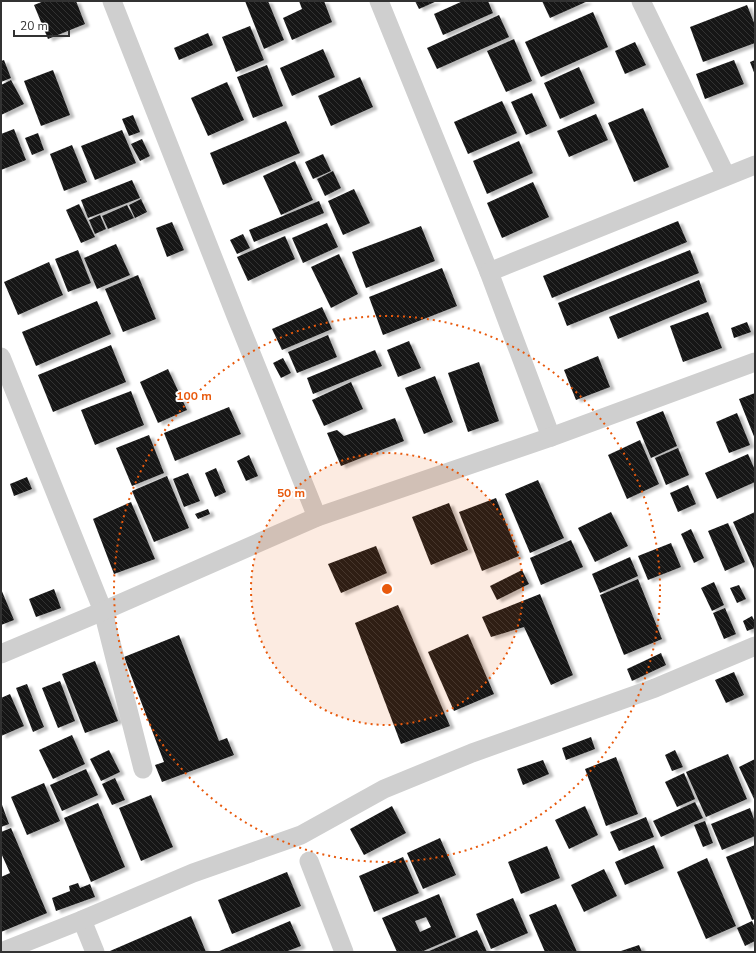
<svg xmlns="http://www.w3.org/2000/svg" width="756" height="953" font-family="'Nunito Sans',sans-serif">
<defs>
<pattern id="building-back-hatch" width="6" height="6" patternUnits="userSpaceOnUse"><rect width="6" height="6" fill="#191919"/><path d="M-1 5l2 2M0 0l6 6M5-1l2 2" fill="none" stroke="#323232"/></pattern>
<filter id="shadow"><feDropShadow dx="4.5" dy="2.5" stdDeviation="1" flood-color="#0004"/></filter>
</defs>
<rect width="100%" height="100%" fill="#fff"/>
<g fill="url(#building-back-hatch)" fill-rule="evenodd" filter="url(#shadow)">
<path d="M 44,1 L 76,1 L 85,24 L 48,39 L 34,5 Z"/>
<path d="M 245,1 L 268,1 L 284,40 L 264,49 Z"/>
<path d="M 299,1 L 324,1 L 332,22 L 292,40 L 283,18 L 302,9 Z"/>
<path d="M 415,1 L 437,1 L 419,9 Z"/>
<path d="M 463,1 L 488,1 L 493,13 L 443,35 L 434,14 Z"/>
<path d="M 542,1 L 588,1 L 550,18 Z"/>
<path d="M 747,5 L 755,25 L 755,43 L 703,62 L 690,27 Z"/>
<path d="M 593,12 L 608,47 L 541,77 L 525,42 Z"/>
<path d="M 499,15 L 509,37 L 437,69 L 427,48 Z"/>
<path d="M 250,26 L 264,60 L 236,72 L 222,37 Z"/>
<path d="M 208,33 L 213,45 L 179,60 L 174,48 Z"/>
<path d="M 514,39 L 532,81 L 506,92 L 487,51 Z"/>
<path d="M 635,42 L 646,65 L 625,74 L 615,51 Z"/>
<path d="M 323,49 L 335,77 L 292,96 L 280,68 Z"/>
<path d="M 4,60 L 11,78 L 1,82 L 1,61 Z"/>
<path d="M 734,60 L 744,84 L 705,99 L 696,74 Z"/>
<path d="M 755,60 L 755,75 L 750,62 Z"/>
<path d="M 267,65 L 283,106 L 253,118 L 237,77 Z"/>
<path d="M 579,67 L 595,103 L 560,119 L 544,83 Z"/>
<path d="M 53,70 L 70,115 L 41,126 L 24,81 Z"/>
<path d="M 360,77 L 373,107 L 331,126 L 318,96 Z"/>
<path d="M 11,80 L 24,104 L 1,115 L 1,85 Z"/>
<path d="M 227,82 L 244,120 L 208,136 L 191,98 Z"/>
<path d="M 532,93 L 547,126 L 526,135 L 511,102 Z"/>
<path d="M 502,101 L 517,133 L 468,154 L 454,122 Z"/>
<path d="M 643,108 L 669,167 L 634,182 L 608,123 Z"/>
<path d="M 596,114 L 608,140 L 569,157 L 557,131 Z"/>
<path d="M 133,115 L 140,132 L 129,136 L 122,119 Z"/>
<path d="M 286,121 L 300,153 L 223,185 L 210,153 Z"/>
<path d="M 14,129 L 26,160 L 1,170 L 1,134 Z"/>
<path d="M 122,130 L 136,163 L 95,180 L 81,146 Z"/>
<path d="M 38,133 L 44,150 L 32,155 L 25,138 Z"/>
<path d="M 142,139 L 150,156 L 140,161 L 131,144 Z"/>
<path d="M 519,141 L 533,173 L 487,194 L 473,161 Z"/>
<path d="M 72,145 L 87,182 L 64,191 L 50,154 Z"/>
<path d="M 323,154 L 331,171 L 313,179 L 305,162 Z"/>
<path d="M 295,161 L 313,200 L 281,215 L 263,176 Z"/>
<path d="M 333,171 L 341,188 L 325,196 L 317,179 Z"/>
<path d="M 132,180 L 140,198 L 88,218 L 81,200 Z"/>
<path d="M 533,182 L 549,217 L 502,238 L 487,203 Z"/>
<path d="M 354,189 L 370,223 L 343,235 L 328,201 Z"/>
<path d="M 141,199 L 147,212 L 135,218 L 129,205 Z"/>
<path d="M 319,201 L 324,213 L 254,242 L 249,230 Z"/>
<path d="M 79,204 L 95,237 L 81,243 L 66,210 Z"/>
<path d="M 127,205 L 134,218 L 108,229 L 102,216 Z"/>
<path d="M 100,215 L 106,229 L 95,234 L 89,220 Z"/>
<path d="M 678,221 L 687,242 L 552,298 L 543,276 Z"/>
<path d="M 172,222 L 184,250 L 167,257 L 156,228 Z"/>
<path d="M 327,223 L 338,247 L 303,263 L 292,238 Z"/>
<path d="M 421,226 L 435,261 L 366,288 L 352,252 Z"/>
<path d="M 243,234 L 250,248 L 237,254 L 230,240 Z"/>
<path d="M 285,236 L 295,259 L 248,281 L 237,257 Z"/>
<path d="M 116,244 L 130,275 L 97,289 L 84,258 Z"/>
<path d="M 78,250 L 91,283 L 68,292 L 55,259 Z"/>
<path d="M 690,250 L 699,273 L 567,326 L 558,303 Z"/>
<path d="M 339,254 L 358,294 L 331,308 L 311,267 Z"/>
<path d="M 49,262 L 63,295 L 18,315 L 4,282 Z"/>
<path d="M 442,268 L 457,306 L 383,335 L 369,297 Z"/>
<path d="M 138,275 L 156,319 L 123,332 L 105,289 Z"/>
<path d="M 699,280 L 707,302 L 618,339 L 609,317 Z"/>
<path d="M 97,301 L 111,334 L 36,366 L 22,332 Z"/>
<path d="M 322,307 L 332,329 L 282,350 L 272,329 Z"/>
<path d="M 708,312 L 722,348 L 683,362 L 670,326 Z"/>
<path d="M 747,322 L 751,332 L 734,338 L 731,328 Z"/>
<path d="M 328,335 L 337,357 L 297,373 L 288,352 Z"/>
<path d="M 409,341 L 421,368 L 398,377 L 387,350 Z"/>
<path d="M 111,345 L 126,382 L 53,412 L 38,375 Z"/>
<path d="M 375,350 L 382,366 L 313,394 L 307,378 Z"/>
<path d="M 598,356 L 610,387 L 576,400 L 564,370 Z"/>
<path d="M 283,358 L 291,373 L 281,378 L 273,363 Z"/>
<path d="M 479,362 L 499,421 L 468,432 L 448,373 Z"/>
<path d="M 168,369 L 187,410 L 158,423 L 140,382 Z"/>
<path d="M 435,376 L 453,422 L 424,434 L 405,388 Z"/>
<path d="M 351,382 L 363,409 L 324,426 L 312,400 Z"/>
<path d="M 131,391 L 144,425 L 95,445 L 81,410 Z"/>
<path d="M 755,393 L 755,439 L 739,399 Z"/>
<path d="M 229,407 L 241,434 L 175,461 L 164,433 Z"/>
<path d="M 663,411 L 677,446 L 651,458 L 636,422 Z"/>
<path d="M 737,413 L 750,445 L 729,453 L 716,422 Z"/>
<path d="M 395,418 L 404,441 L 341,466 L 327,433 L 337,430 L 344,436 Z"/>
<path d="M 149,435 L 164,473 L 132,486 L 116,448 Z"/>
<path d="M 640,440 L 659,484 L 627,499 L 608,455 Z"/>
<path d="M 678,448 L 689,475 L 666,485 L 655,458 Z"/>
<path d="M 748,454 L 755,470 L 755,482 L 717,499 L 705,473 Z"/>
<path d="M 249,455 L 258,476 L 246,481 L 237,461 Z"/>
<path d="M 216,468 L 226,492 L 215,497 L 205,473 Z"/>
<path d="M 188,473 L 200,501 L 184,507 L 173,479 Z"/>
<path d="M 167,476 L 189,528 L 154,542 L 132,491 Z"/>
<path d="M 27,477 L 32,489 L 14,496 L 10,484 Z"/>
<path d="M 538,480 L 564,538 L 530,553 L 505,494 Z"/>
<path d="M 688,485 L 696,504 L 678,512 L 670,493 Z"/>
<path d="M 496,498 L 519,556 L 482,571 L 459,512 Z"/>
<path d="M 131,502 L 155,559 L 114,574 L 93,519 Z"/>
<path d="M 449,503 L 468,550 L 431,565 L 412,517 Z"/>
<path d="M 208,509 L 210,514 L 198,519 L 195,514 Z"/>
<path d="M 611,512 L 628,546 L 595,562 L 578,528 Z"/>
<path d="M 755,512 L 755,571 L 733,522 Z"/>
<path d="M 728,523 L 745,562 L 725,571 L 708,531 Z"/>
<path d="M 691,529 L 704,558 L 694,563 L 681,534 Z"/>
<path d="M 571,540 L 583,567 L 541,585 L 530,558 Z"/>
<path d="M 671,543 L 681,567 L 648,580 L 638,556 Z"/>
<path d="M 376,546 L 387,573 L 341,593 L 328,564 Z"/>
<path d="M 630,557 L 638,576 L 600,593 L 592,574 Z"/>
<path d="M 522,570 L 529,584 L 497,600 L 490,586 Z"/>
<path d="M 638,579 L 662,639 L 624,655 L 600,595 Z"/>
<path d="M 714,582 L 724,605 L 712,611 L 701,588 Z"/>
<path d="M 739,585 L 746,599 L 737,603 L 730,588 Z"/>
<path d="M 1,589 L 14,620 L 1,625 Z"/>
<path d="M 54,589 L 61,608 L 36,617 L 29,599 Z"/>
<path d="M 540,594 L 573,675 L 551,685 L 524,627 L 491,637 L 482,617 Z"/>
<path d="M 398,605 L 450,726 L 401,744 L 355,623 Z"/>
<path d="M 725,608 L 736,634 L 724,639 L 713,613 Z"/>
<path d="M 752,616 L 755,622 L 755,628 L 747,631 L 743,621 Z"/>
<path d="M 468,634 L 494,694 L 454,711 L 428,652 Z"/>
<path d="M 179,635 L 219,741 L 227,738 L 234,755 L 162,782 L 155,765 L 164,762 L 124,657 Z"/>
<path d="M 661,653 L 666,665 L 632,681 L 627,669 Z"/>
<path d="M 95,661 L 118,721 L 85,733 L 62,674 Z"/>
<path d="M 734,672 L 744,695 L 726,703 L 715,680 Z"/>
<path d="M 60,681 L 75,721 L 58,728 L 42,688 Z"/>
<path d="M 27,684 L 44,727 L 33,732 L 16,688 Z"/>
<path d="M 10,694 L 24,726 L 1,736 L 1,698 Z"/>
<path d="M 72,735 L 85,764 L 53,779 L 39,750 Z"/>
<path d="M 591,737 L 595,749 L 566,760 L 562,748 Z"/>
<path d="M 109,750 L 120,772 L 101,781 L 90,759 Z"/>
<path d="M 675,750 L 683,767 L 672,771 L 665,755 Z"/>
<path d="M 728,754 L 747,799 L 706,817 L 686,772 Z"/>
<path d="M 616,757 L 638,814 L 606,826 L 585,769 Z"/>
<path d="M 755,759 L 755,801 L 739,767 Z"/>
<path d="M 543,760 L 549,774 L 523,785 L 517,769 Z"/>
<path d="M 86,769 L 98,795 L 62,811 L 50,785 Z"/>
<path d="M 684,773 L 695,799 L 677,807 L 665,782 Z"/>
<path d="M 115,778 L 125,800 L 112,805 L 102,784 Z"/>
<path d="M 44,783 L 60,821 L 27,835 L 11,797 Z"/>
<path d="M 151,795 L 173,847 L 141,861 L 119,808 Z"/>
<path d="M 1,802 L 9,824 L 1,827 Z"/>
<path d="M 695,802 L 703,818 L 661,837 L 653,821 Z"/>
<path d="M 98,803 L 125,867 L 91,882 L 64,818 Z"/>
<path d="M 392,806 L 406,833 L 364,855 L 350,829 Z"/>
<path d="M 585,806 L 598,835 L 569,849 L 555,820 Z"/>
<path d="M 750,808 L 755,822 L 755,836 L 722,850 L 711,824 Z"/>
<path d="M 646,817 L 654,837 L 619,851 L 610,832 Z"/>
<path d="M 705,821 L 713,843 L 703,847 L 694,825 Z"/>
<path d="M 11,828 L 47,913 L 1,932 L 1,877 L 10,873 L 1,853 L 1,832 Z"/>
<path d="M 440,838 L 456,875 L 423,889 L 407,853 Z"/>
<path d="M 654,845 L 664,868 L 625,885 L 615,862 Z"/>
<path d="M 755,845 L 755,919 L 752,920 L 726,857 Z"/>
<path d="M 547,846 L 560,878 L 521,894 L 508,862 Z"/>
<path d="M 403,857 L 419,893 L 374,912 L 359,876 Z"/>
<path d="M 707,858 L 736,926 L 706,939 L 677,872 Z"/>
<path d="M 604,869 L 617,896 L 584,912 L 571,885 Z"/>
<path d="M 287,872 L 301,906 L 232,934 L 218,900 Z"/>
<path d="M 78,883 L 80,888 L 90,884 L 95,897 L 56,911 L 52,898 L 70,891 L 69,886 Z"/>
<path d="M 439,894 L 456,937 L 421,952 L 397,952 L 382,918 ZM 426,917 L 431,927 L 420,932 L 415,921 Z"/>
<path d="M 513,898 L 528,933 L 491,949 L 476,914 Z"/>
<path d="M 556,904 L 577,952 L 545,952 L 529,915 Z"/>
<path d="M 191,916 L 206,952 L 110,952 L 110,951 Z"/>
<path d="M 290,921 L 301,946 L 285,952 L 217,952 Z"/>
<path d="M 752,921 L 755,928 L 755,941 L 745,946 L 737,928 Z"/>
<path d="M 477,930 L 487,952 L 427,952 Z"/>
<path d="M 639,945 L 642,952 L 618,952 Z"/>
</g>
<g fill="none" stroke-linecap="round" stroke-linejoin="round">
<g stroke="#cfcfcf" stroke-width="19">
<path d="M 112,1 L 236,316 L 317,517"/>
<path d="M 379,1 L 489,272 L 551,437"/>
<path d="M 641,1 L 726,176"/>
<path d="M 489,272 L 755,165"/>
<path d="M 1,357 L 103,611 L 143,769"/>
<path d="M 1,654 L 103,611 L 317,517 L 551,437 L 755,362"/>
<path d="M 309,861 L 344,952"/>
<path d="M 82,920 L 95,952"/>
<path d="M 1,952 L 82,920 L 193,873 L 301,835 L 384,789 L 472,753 L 655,688 L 755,646"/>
</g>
</g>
<circle cx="387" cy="589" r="136" fill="#e8590c" fill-opacity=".12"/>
<g fill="none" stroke="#e8590c" stroke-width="2" stroke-dasharray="2 4">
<circle cx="387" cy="589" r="136"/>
<circle cx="387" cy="589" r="273"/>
</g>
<circle cx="387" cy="589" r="6" fill="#e8590c" stroke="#fff" stroke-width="2"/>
<g font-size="12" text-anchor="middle" font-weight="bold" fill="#e8590c" stroke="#fff" stroke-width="4" stroke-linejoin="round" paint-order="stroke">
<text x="194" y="400">100 m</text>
<text x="291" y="497">50 m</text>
</g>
<rect width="756" height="953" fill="none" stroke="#323232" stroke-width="4"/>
<path d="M14 30v6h55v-6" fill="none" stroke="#323232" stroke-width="2"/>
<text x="20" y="30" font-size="12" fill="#323232" stroke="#ffffff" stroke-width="3" paint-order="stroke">20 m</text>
</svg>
